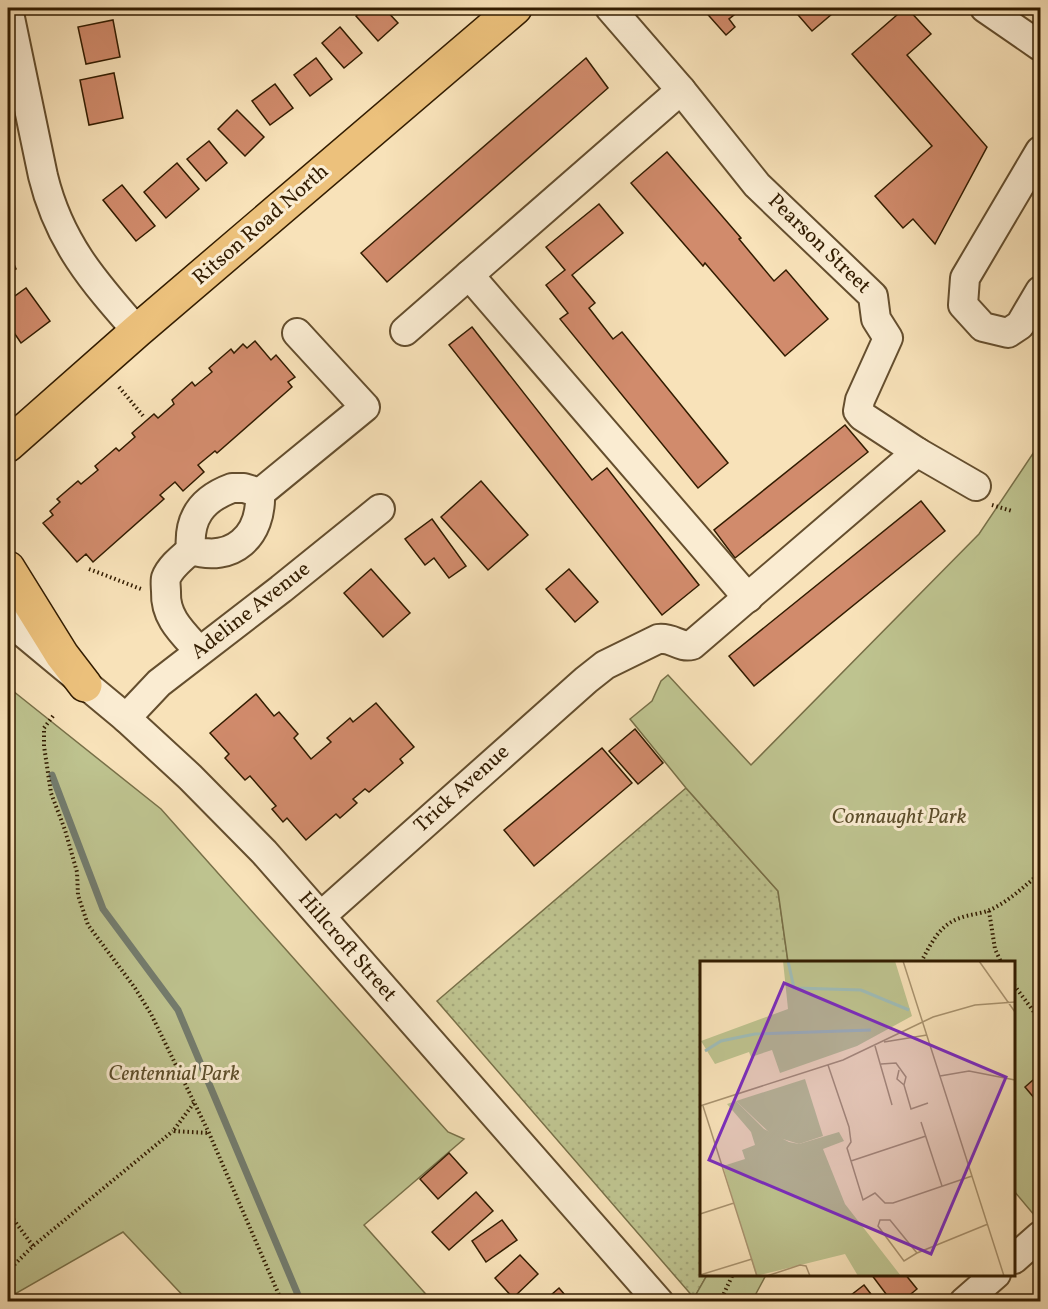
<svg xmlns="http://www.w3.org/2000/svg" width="1048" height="1309" font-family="Vollkorn,serif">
<defs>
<pattern id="grass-dots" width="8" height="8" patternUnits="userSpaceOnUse" patternTransform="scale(1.5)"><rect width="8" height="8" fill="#bec38f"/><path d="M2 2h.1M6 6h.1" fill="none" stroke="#a4a77a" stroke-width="1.8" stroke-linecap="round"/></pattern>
</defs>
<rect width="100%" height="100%" fill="#f8e2b9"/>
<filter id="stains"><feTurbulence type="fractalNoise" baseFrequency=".00333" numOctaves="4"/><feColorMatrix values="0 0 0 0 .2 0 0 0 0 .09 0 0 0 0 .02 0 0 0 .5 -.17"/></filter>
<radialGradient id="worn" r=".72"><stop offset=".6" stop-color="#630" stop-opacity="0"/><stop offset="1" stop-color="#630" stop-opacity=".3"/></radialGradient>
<path fill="url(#grass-dots)" stroke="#787048" stroke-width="1.5" d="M 686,788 L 778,891 L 788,962 L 702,962 L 702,1274 L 707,1275 L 694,1298 L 437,1001 Z"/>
<g fill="#bec38f" stroke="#787048" stroke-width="1.5">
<path d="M 1040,443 L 1040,1222 L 1014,1191 L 1014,962 L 788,962 L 778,891 L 686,788 L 630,719 L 652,701 L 661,681 L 668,675 L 751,765 L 979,534 Z"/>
<path d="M 8,687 L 161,809 L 439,1122 L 448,1132 L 464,1139 L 364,1225 L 432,1301 L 188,1301 L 123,1232 L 8,1298 Z"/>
<path d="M 707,1275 L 707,1274 L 766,1275 L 752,1301 L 697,1301 L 694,1298 Z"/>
</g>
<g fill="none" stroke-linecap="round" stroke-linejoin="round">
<path stroke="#737c6e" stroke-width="7" d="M 52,775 L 103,909 L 178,1010 L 301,1302"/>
</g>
<g fill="#d18b6c" stroke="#321c00" stroke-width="1.5">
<path d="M 365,8 L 384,8 L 398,23 L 378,41 L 356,16 Z"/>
<path d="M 403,8 L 415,8 L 408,13 Z"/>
<path d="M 702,8 L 743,8 L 729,19 L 735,27 L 726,35 Z"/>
<path d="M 792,8 L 839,8 L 812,31 Z"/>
<path d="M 905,8 L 907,8 L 931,34 L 907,55 L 987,147 L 935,244 L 913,219 L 903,228 L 875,196 L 932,146 L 852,54 Z"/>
<path d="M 113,20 L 120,57 L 86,64 L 78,27 Z"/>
<path d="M 340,27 L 362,53 L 344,68 L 322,43 Z"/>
<path d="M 316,58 L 332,79 L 310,96 L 294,75 Z"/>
<path d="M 586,58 L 608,88 L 387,282 L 361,253 Z"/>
<path d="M 114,73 L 123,118 L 89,125 L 80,80 Z"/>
<path d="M 275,84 L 293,108 L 270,125 L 252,101 Z"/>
<path d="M 237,110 L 264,137 L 245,156 L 218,129 Z"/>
<path d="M 209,141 L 227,163 L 206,181 L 187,159 Z"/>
<path d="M 667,152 L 741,238 L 739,239 L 774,281 L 786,270 L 828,319 L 785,356 L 705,263 L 703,266 L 631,183 Z"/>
<path d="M 177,163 L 199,189 L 166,218 L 144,192 Z"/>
<path d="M 122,185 L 155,226 L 136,241 L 103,200 Z"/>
<path d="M 599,204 L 623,233 L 572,275 L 595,303 L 589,308 L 613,339 L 622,332 L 728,463 L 698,488 L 560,319 L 568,313 L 546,285 L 565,270 L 546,247 Z"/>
<path d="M 8,250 L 16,269 L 8,273 Z"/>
<path d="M 26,288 L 50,321 L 21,343 L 8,324 L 8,301 Z"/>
<path d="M 472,327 L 592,480 L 607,468 L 699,585 L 662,615 L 449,345 Z"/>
<path d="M 255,341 L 271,360 L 276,355 L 295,377 L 288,382 L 292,387 L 217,453 L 215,451 L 198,465 L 204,472 L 183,491 L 175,482 L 160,495 L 164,499 L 93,562 L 86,554 L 77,562 L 43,523 L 53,515 L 50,511 L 60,502 L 57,499 L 78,481 L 81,484 L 98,470 L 95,466 L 116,448 L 119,451 L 135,437 L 132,433 L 154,414 L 158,418 L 174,404 L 172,400 L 192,382 L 195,386 L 212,372 L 209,368 L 231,349 L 234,353 L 243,344 L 247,348 Z"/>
<path d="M 845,425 L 868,452 L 735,558 L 714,530 Z"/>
<path d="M 481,481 L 528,535 L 488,570 L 441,517 Z"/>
<path d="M 921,501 L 945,531 L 754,686 L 729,656 Z"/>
<path d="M 432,519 L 466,566 L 449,578 L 434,558 L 425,565 L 405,539 Z"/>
<path d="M 371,569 L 410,613 L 383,637 L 344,593 Z"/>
<path d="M 569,569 L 598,602 L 575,622 L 546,589 Z"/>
<path d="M 256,694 L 274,716 L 279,712 L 298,734 L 294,738 L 311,759 L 331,742 L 327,738 L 350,718 L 353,722 L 376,703 L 414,747 L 400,759 L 403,763 L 369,792 L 365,789 L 353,799 L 357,803 L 340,818 L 336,814 L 306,840 L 287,818 L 283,822 L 272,809 L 276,806 L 250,776 L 245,780 L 225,758 L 229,754 L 210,733 Z"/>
<path d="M 635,729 L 663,763 L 638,784 L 609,751 Z"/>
<path d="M 602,748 L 632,783 L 534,866 L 504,830 Z"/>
<path d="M 1040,1074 L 1040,1105 L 1025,1087 Z"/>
<path d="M 449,1153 L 467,1173 L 438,1199 L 420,1179 Z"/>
<path d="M 476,1192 L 493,1211 L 449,1250 L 432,1232 Z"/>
<path d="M 502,1220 L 517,1240 L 486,1262 L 472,1241 Z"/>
<path d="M 520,1255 L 538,1274 L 513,1298 L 495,1278 Z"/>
<path d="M 871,1274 L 905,1274 L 917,1289 L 901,1302 L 892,1302 Z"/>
<path d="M 864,1285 L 877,1302 L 842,1302 Z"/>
<path d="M 559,1288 L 571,1302 L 543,1302 Z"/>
<path d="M 1027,1295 L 1033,1302 L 1019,1302 Z"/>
</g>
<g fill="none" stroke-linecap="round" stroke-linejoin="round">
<defs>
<g id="minor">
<path d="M 8,8 L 43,176 C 59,242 93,281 137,331"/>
<path d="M 985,8 L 1040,46"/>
<path d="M 1040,151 L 965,278 L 963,305 L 983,327 L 1008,333 L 1020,325 L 1040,291"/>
<path d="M 469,275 L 748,598"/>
<path d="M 405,331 L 681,90"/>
<path d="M 917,452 L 976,486"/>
<path d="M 232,488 L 244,488 L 260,493 C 262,536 233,563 191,550 C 188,518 202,499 232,488 Z"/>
<path d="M 260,493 L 365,407 L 297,333"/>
<path d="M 191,550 C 183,557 170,567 166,578 C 165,582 166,588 166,592 C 165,618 183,633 199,651"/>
<path d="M 8,620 L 126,718 L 190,777 L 264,852 L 659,1302"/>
<path d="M 126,718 L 159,683 L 281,589 L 380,509"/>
<path d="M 321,916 L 586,680 L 605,665 L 658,639 C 673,637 679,648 692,645 L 917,452 L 862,416 L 858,411 L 860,400 L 888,338 L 876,319 L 873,296 L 757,185 L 681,90 L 610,8"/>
<path d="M 1014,1259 L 1040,1236"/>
<path d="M 964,1302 L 996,1274"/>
</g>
<g id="major">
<path d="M 8,445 L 137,331 L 515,8"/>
<path d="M 8,568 L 62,655 L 85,685"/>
</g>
</defs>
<use href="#minor" stroke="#644e2e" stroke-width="32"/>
<use href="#major" stroke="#321c00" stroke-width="36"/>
<g stroke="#321c00" stroke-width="4" stroke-dasharray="1.5 3" stroke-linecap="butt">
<path d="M 119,387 L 144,417"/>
<path d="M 992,505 L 1012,511"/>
<path d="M 89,569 L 141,589"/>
<path d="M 53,716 L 44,728 L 44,746 L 51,793 L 65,830 L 77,872 L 78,895 L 88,925 L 135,988 L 151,1014 L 209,1133 L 282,1302"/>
<path d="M 989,911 L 995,949 L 1001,962"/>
<path d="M 921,962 C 931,944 939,925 960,918 C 970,914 982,914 992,909 C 1010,900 1025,886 1040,873"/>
<path d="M 1014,985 L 1040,1020"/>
<path d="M 194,1103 L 173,1131 L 208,1133"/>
<path d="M 8,1212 L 33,1246"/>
<path d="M 8,1271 L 33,1246 L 173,1131"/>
<path d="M 720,1302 L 733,1274"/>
</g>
<use href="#minor" stroke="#faecd2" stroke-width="28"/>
<use href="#major" stroke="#ecc17c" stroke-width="33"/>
</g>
<g text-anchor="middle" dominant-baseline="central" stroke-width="6" stroke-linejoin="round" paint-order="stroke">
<g font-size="21" fill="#321c00" stroke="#faecd2">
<text transform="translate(261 225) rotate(-41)">Ritson Road North</text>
<text transform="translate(819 244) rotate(44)">Pearson Street</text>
<text transform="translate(251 611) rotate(-38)">Adeline Avenue</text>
<text transform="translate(462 789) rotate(-42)">Trick Avenue</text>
<text transform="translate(347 947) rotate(49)">Hillcroft Street</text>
</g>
<g font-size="21" font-style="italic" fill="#5c4e2b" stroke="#faecd2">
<text x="899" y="817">Connaught Park</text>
<text x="174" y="1074">Centennial Park</text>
</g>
</g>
<g transform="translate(700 961)">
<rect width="315" height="315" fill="#f8e2b9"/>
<path d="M 105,118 L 123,175 L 99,183 L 73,175 L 36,140 Z" fill="#bec38f"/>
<path d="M 83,0 L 195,0 L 212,55 L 157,85 L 80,112 L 72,89 L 51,96 L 49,91 L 15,103 L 1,80 L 88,48 ZM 36,140 L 64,168 L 89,181 L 99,183 L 139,171 L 144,180 L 123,188 L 145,243 L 201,315 L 158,315 L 145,293 L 56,315 L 23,205 L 45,198 L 42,189 L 55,184 L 51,171 L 27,143 Z" fill="#bec38f"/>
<path fill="none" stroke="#9fbcb7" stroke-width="3" d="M 88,0 L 94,27 L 161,29 L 209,49M 5,90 L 21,80 L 55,73 L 171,69"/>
<path fill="none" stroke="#a9936f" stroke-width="1.5" d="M 203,0 L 304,315M 279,0 L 315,51M 184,81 L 227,74M 175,85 L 192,144M 181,103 L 196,102 L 206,116 L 204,124 L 197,118 L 199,109M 128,104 L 149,166 L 151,181 L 147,187 L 163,239 L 175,232 L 185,242 L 193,242 L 272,215M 240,115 L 269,110 L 315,119M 204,124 L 211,148 L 228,142M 0,145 L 143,99 L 233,56 L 275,44 L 315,41M 3,145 L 57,315M 221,161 L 242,225M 151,200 L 226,175M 0,253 L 34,242M 217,292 L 204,300 L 178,265 L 180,259 L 190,259 L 217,292 L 288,263M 0,314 L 52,298M 67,315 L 100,304 L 106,305 L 110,315"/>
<path fill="#7b2cbf" fill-opacity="0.15" stroke="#7b2cbf" stroke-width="3" d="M 84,22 L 306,116 L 231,293 L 9,199 Z"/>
<rect width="315" height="315" fill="none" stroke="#321c00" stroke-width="3"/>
</g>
<rect width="1048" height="1309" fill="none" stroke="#f8e2b9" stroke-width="30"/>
<rect x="9" y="9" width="1030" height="1291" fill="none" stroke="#321c00" stroke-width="3"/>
<rect x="15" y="15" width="1018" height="1279" fill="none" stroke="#321c00" stroke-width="1.5"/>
<rect width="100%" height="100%" filter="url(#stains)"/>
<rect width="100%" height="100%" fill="url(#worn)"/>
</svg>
